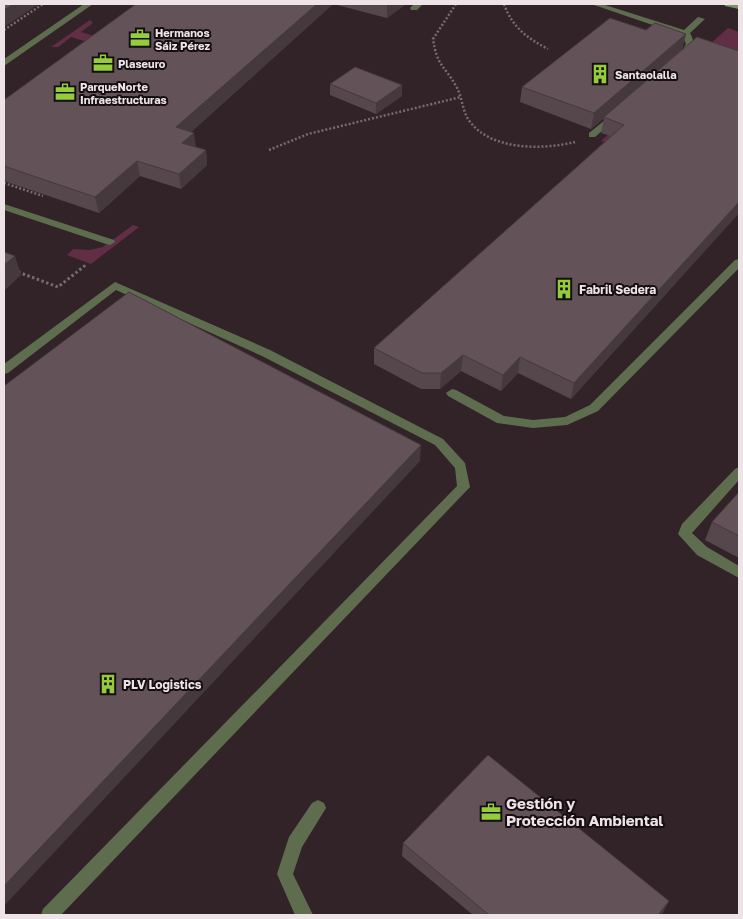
<svg xmlns="http://www.w3.org/2000/svg" width="743" height="919" font-family="'Golos Text',sans-serif">
<rect width="100%" height="100%" fill="#322329"/>
<g fill="#622e45">
<path d="M 90,20 L 93,23 L 81,32 L 105,39 L 97,45 L 71,37 L 58,47 L 51,47 Z"/>
<path d="M 728,28 L 739,32 L 739,67 L 615,146 L 601,141 Z"/>
<path d="M 133,225 L 139,227 L 91,264 L 67,255 L 73,249 L 89,250 L 103,247 Z"/>
</g>
<g fill="none" stroke-linecap="round" stroke-linejoin="round">
<g stroke="#786a6f" stroke-width="2.5" stroke-dasharray="2 2" stroke-linecap="butt">
<path d="M 456,4 L 433,39 C 437,66 444,65 456,86 C 462,96 462,109 468,119 C 489,151 542,150 575,142"/>
<path d="M 504,4 C 512,27 527,38 548,49"/>
<path d="M 4,30 L 43,4"/>
<path d="M 269,150 L 308,134 L 461,97"/>
<path d="M 4,183 L 43,196"/>
</g>
<path stroke="#786a6f" stroke-width="3" stroke-dasharray="2.5 2.5" stroke-linecap="butt" d="M 18,272 L 58,287 L 87,264"/>
<g fill="#5e6d4e" fill-rule="evenodd">
<path d="M 414,4 L 423,4 L 417,10 L 411,10 L 410,8 Z"/>
<path d="M 591,4 L 602,4 L 684,30 L 698,17 L 705,19 L 690,33 C 696,43 694,53 683,58 L 679,55 L 686,44 L 682,35 Z"/>
<path d="M 615,112 L 620,115 L 618,117 L 595,137 L 589,137 L 589,133 Z"/>
<path d="M 739,259 L 739,268 L 598,411 L 567,425 L 533,428 L 497,423 L 448,396 L 446,393 L 452,389 L 456,390 L 504,416 L 533,420 L 565,417 L 590,405 L 735,260 Z"/>
<path d="M 115,282 L 270,350 L 443,439 L 465,463 L 470,487 L 61,915 L 41,915 L 43,909 L 457,486 L 455,468 L 435,445 L 262,356 L 116,290 L 8,373 L 4,374 L 4,364 Z"/>
<path d="M 739,467 L 739,480 L 692,533 L 707,547 L 739,566 L 739,578 L 697,555 L 678,534 L 682,524 L 735,469 Z"/>
<path d="M 318,800 L 324,803 L 326,808 L 302,847 L 293,874 L 313,915 L 295,915 L 277,874 L 289,837 L 312,803 Z"/>
</g>
<g fill="#5e6d4e" fill-rule="evenodd">
<path d="M 84,4 L 93,4 L 4,66 L 4,59 Z"/>
<path d="M 4,204 L 114,240 L 115,242 L 110,245 L 106,244 L 4,210 Z"/>
</g>
<path fill="#7d9362" fill-rule="evenodd" d="M 724,4 L 739,5 L 739,9 L 725,6 Z"/>
</g>
<g fill="#55474c">
<path d="M 136,4 L 406,4 L 387,18 L 333,4 L 191,132 L 196,147 L 206,150 L 207,165 L 181,189 L 140,176 L 99,213 L 4,181 L 4,100 Z"/>
<path d="M 646,30 L 686,34 L 682,49 L 739,51 L 739,213 L 571,399 L 518,373 L 501,391 L 461,371 L 440,389 L 421,389 L 374,364 L 374,348 L 611,136 L 601,133 L 604,118 L 591,129 L 520,102 L 522,87 Z"/>
<path d="M 330,84 L 402,85 L 402,96 L 376,114 L 330,95 Z"/>
<path d="M 739,492 L 739,558 L 705,540 L 712,522 Z"/>
<path d="M 403,843 L 669,901 L 661,915 L 473,915 L 402,856 Z"/>
</g>
<g fill="#45393e">
<path d="M 14,4 L 39,4 L 4,27 L 4,10 Z"/>
<path d="M 317,4 L 333,4 L 178,143 L 176,127 Z"/>
<path d="M 387,4 L 406,4 L 387,18 Z"/>
<path d="M 686,34 L 682,49 L 591,129 L 594,113 Z"/>
<path d="M 402,85 L 402,96 L 376,114 L 376,103 Z"/>
<path d="M 194,133 L 196,148 L 182,143 Z"/>
<path d="M 206,150 L 207,165 L 181,189 L 179,174 Z"/>
<path d="M 137,161 L 140,176 L 99,213 L 95,197 Z"/>
<path d="M 739,202 L 739,213 L 571,399 L 574,383 Z"/>
<path d="M 15,256 L 21,275 L 4,291 L 4,265 Z"/>
<path d="M 463,355 L 461,371 L 440,389 L 441,373 Z"/>
<path d="M 520,357 L 518,373 L 501,391 L 503,375 Z"/>
<path d="M 421,445 L 420,461 L 4,906 L 4,886 Z"/>
<path d="M 669,901 L 663,913 L 661,915 L 658,915 Z"/>
</g>
<g fill="#635258" stroke="#45393e">
<path d="M 4,4 L 14,4 L 4,10 Z"/>
<path d="M 136,4 L 317,4 L 176,127 L 194,133 L 182,143 L 206,150 L 179,174 L 137,161 L 95,197 L 4,166 L 4,100 Z"/>
<path d="M 610,18 L 646,30 L 655,23 L 686,34 L 594,113 L 522,87 Z"/>
<path d="M 697,37 L 739,51 L 739,202 L 574,383 L 520,357 L 503,375 L 463,355 L 441,373 L 422,373 L 374,348 L 624,125 L 604,117 Z"/>
<path d="M 355,67 L 402,85 L 376,103 L 330,84 Z"/>
<path d="M 4,252 L 15,256 L 4,265 Z"/>
<path d="M 129,292 L 421,445 L 4,886 L 4,386 Z"/>
<path d="M 739,492 L 739,536 L 712,522 Z"/>
<path d="M 488,755 L 669,901 L 658,915 L 489,915 L 403,843 Z"/>
</g>
<defs>
<symbol id="office-bare" viewBox="-9 -9 18 18"><path d="M-6-3h4V-5.5h4V-3h4V5H-6ZM-1-4.5V-3h2v-1.5ZM-6 0V1H6V0Z" fill="#94cc3c" stroke="#150e11" stroke-width="2.5" paint-order="stroke"/></symbol>
<symbol id="building-bare" viewBox="-9 -9 18 18"><path d="M-4-6H4V6H1V3H-1V6H-4ZM-2.5-4.3h1.7v1.8h-1.7ZM.8-4.3h1.7v1.8H.8ZM-2.5-1h1.7V.8h-1.7ZM.8-1h1.7V.8H.8Z" fill="#94cc3c" stroke="#150e11" stroke-width="2.5" paint-order="stroke"/></symbol>
</defs>
<g fill-rule="evenodd">
<use href="#office-bare" x="126" y="24" width="28" height="28"/>
<use href="#office-bare" x="89" y="49" width="28" height="28"/>
<use href="#building-bare" x="586" y="60" width="28" height="28"/>
<use href="#office-bare" x="51" y="78" width="28" height="28"/>
<use href="#building-bare" x="550" y="275" width="28" height="28"/>
<use href="#building-bare" x="94" y="670" width="28" height="28"/>
<use href="#office-bare" x="477" y="798" width="28" height="28"/>
</g>
<g text-anchor="middle" dominant-baseline="central" stroke-width="4" stroke-linejoin="round" paint-order="stroke">
<g font-size="11" font-weight="bold" fill="#eee3e7" stroke="#150e11" text-anchor="start">
<text x="155" y="32">Hermanos<tspan x="155" dy="13">Sáiz Pérez</tspan></text>
<text x="118" y="63">Plaseuro</text>
<text x="615" y="74">Santaolalla</text>
<text x="80" y="86">ParqueNorte<tspan x="80" dy="13">Infraestructuras</tspan></text>
</g>
<g font-size="12" font-weight="bold" fill="#eee3e7" stroke="#150e11" text-anchor="start">
<text x="579" y="289">Fabril Sedera</text>
<text x="123" y="684">PLV Logistics</text>
</g>
<g font-size="15" font-weight="bold" fill="#eee3e7" stroke="#150e11" text-anchor="start">
<text x="506" y="803">Gestión y<tspan x="506" dy="17">Protección Ambiental</tspan></text>
</g>
</g>
<rect width="743" height="919" fill="none" stroke="#eee3e7" stroke-width="10"/>
</svg>
